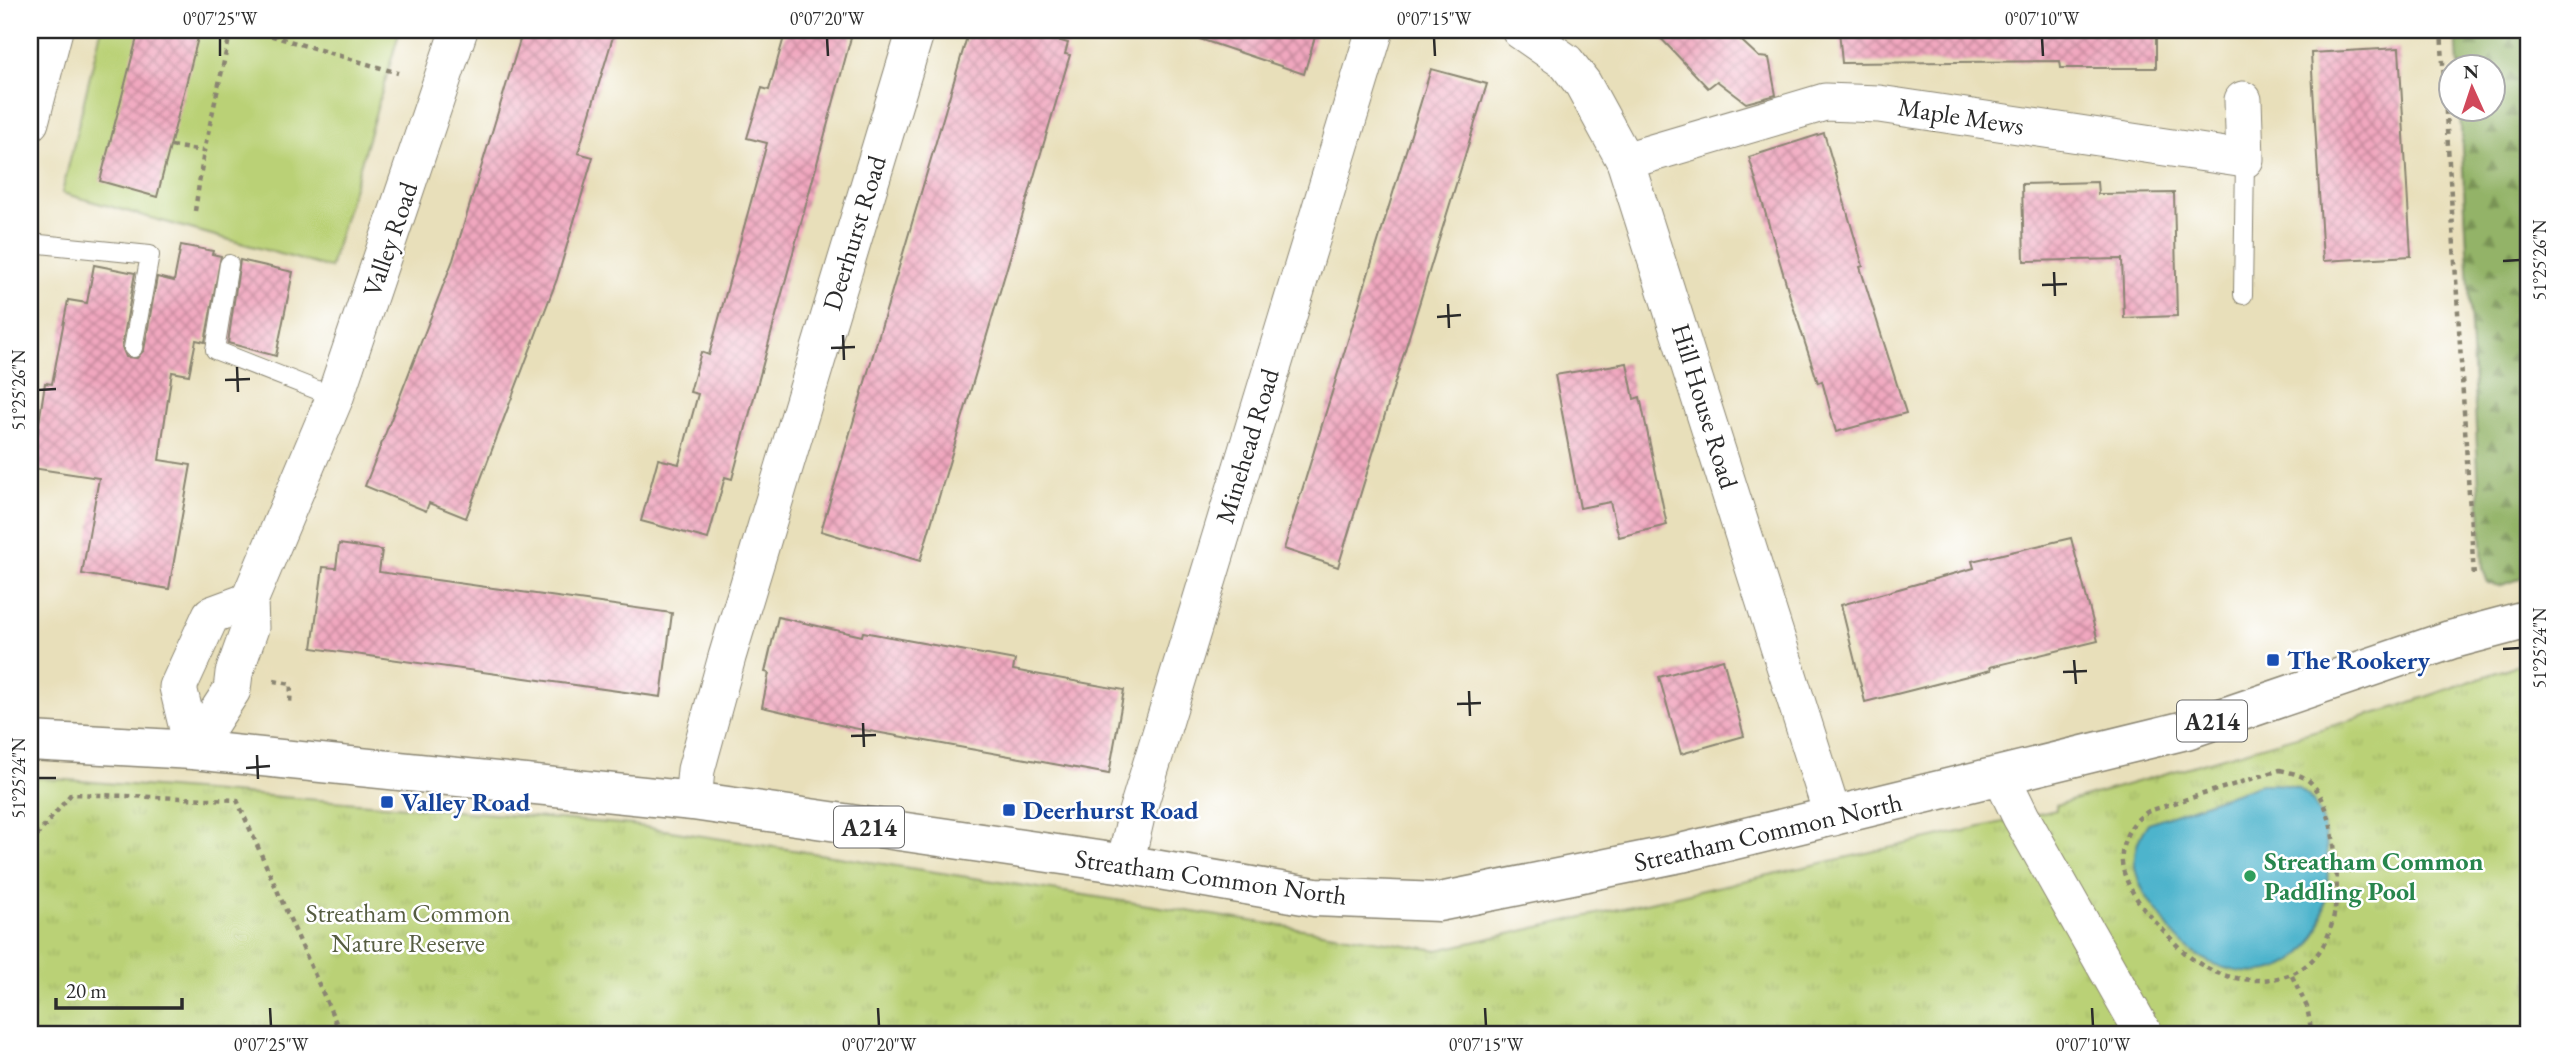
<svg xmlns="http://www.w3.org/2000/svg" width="2559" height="1064" font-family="'EB Garamond',serif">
<defs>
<pattern id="forest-firs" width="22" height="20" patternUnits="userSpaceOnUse" patternTransform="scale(1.75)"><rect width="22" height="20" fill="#93b367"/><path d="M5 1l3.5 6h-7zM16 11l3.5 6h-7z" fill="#789255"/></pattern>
<pattern id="park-tufts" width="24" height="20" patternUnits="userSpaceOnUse" patternTransform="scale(1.75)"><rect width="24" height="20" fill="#bad176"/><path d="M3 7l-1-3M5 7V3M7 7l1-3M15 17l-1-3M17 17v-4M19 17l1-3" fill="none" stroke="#a0b466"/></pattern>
<pattern id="building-cross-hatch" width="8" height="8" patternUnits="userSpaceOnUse" patternTransform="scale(1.75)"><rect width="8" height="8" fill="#f1a7bf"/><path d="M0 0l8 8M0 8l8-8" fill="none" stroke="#c3889b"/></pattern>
</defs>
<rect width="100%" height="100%" fill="#fff"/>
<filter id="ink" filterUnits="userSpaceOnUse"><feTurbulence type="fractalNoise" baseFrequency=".0143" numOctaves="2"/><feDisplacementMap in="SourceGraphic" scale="14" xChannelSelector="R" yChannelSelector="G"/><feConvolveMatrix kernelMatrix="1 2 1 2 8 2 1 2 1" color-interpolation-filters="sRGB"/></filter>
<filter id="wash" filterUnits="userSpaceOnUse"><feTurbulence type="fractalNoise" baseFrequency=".00686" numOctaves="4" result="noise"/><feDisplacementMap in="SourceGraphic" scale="28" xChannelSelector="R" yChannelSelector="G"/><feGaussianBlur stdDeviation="1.57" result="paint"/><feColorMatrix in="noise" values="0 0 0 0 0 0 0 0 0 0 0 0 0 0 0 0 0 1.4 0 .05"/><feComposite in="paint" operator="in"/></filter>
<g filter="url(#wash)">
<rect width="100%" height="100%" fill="#e8dfba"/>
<path fill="#bad176" stroke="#727e50" stroke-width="2" d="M 101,30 L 400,30 L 330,268 L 62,193 Z"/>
<path fill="url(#forest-firs)" stroke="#5f6f49" stroke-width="2" d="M 2456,30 L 2529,30 L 2529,576 L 2499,586 L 2488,583 L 2483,569 L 2460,109 L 2492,108 L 2492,66 L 2458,66 Z"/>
<path fill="url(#park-tufts)" stroke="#727e50" stroke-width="2" d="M 2529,661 L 2529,1034 L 30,1034 L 30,777 L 632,825 L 1438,950 L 2056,810 L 2056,805 L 2394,708 Z"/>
<path fill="#4db4cc" stroke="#3c707c" stroke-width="2" d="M 2261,784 C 2274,784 2291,783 2302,791 C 2335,811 2332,902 2317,932 C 2292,986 2227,981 2186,947 C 2174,938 2165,922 2156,910 C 2133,880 2126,854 2148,823 Z"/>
<g id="blocks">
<g fill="url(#building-cross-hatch)">
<path d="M 139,30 L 200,30 L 157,197 L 100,181 Z"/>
<path d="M 523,30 L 615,30 L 578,153 L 593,157 L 557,279 L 466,518 L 429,503 L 426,511 L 365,486 L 453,260 Z"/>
<path d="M 786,30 L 853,30 L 732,479 L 725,477 L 708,539 L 641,521 L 658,459 L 679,464 L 698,394 L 690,392 L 701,352 L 709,355 L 767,143 L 747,138 L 762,88 L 769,90 Z"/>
<path d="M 969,30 L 1021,30 L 1068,43 L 1065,54 L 1070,55 L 920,561 L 821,531 Z"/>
<path d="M 1192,30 L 1317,30 L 1304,74 L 1191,36 Z"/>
<path d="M 1653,30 L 1730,30 L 1759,57 L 1769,58 L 1776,95 L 1746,103 L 1717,81 L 1708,88 Z"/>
<path d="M 1839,30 L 2156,30 L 2156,68 L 2061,68 L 2060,61 L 1842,63 Z"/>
<path d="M 2399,48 L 2411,256 L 2323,261 L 2311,53 Z"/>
<path d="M 1431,69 L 1487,84 L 1338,567 L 1284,549 Z"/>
<path d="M 1824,133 L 1863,266 L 1860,267 L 1906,413 L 1836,432 L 1822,381 L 1818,383 L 1791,300 L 1749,157 Z"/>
<path d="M 2097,182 L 2098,194 L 2174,193 L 2177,316 L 2124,318 L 2122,259 L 2024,261 L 2022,184 Z"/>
<path d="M 181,245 L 213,251 L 212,254 L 221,256 L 205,342 L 196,340 L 189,375 L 172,372 L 159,460 L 191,465 L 169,589 L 82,574 L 99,478 L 32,468 L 45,383 L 52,384 L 68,300 L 87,303 L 94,265 L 135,273 L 122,347 L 126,357 L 137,358 L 144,350 L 157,277 L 174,281 Z"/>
<path d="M 240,260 L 293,272 L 276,356 L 228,343 Z"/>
<path d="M 1627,363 L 1634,399 L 1640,397 L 1667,525 L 1619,537 L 1610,502 L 1580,508 L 1555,375 Z"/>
<path d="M 2071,538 L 2098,641 L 1990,667 L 1991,670 L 1865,702 L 1841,605 L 1974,568 L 1972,561 Z"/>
<path d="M 339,544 L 382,550 L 379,572 L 672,613 L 661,697 L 312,648 L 323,567 L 336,568 Z"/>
<path d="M 778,617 L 862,636 L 863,632 L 1015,660 L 1013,670 L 1124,690 L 1109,774 L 853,728 L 762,707 L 769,673 L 765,672 Z"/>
<path d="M 1723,659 L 1744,736 L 1681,754 L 1659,677 Z"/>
</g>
</g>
</g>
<g filter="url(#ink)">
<use href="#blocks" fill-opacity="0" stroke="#8a8572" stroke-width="2"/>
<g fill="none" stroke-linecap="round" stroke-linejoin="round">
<defs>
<g id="lane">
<path d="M 30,243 L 150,255 L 133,348"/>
<path d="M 229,264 L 215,350 L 335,397"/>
<path d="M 2243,295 L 2245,159"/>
</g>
<g id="street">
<path d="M 1520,30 L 1566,62 L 1583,84 L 1625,161 L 1833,817"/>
<path d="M 30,122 L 54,30"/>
<path d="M 1625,161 L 1825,102 L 1879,104 L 2245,159 L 2243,100"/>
<path d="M 193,750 L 232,690 L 234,673 L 250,628 L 249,601 L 335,397 L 459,30"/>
<path d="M 193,750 L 178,687 L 211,615 L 249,601"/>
<path d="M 2001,776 L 2021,817 L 2144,1034"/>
<path d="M 693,801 L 696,770 L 727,657 L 916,30"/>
<path d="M 1125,864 L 1137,812 L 1375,30"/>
</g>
<path id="primary" d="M 30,741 L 193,750 L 693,801 L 1125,864 L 1315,897 L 1439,902 L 1681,853 L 2186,730 L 2450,640 L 2529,619"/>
</defs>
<use href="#lane" stroke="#8a8572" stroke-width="20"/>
<use href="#street" stroke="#8a8572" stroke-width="39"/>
<use href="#primary" stroke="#8a8572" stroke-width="41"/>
<g stroke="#8a8572" stroke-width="4.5" stroke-dasharray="5 5" stroke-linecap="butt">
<path d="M 252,30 L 398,73"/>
<path d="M 2441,30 L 2474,577"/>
<path d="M 275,37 L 276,30"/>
<path d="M 171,146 L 204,151 L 231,30"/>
<path d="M 195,211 L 204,151"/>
<path d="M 274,681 L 291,684 L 290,704"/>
<path d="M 2280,770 C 2292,773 2305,775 2313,785 C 2326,799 2332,827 2334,845 C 2343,908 2334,982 2254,980 C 2222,979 2196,966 2175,943 C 2155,921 2130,898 2123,869 C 2118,846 2129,822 2149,811 Z"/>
<path d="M 30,844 L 71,794 L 237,800 L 341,1034"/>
<path d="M 2292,976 L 2307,1007 L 2312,1034"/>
</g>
<use href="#lane" stroke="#fff" stroke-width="18"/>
<use href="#street" stroke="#fff" stroke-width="37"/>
<use href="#primary" stroke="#fff" stroke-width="38"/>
</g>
</g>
<path fill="none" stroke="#2b2b2b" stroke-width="2.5" d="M 220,38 L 220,56M 827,38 L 828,56M 1434,38 L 1435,56M 2042,38 L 2043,56M 2503,261 L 2520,260M 2054,272 L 2055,296M 2042,285 L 2067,284M 1448,304 L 1449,328M 1437,317 L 1461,315M 843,335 L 844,360M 831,348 L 855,347M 237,367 L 238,392M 225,380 L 250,379M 38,390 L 56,389M 2503,649 L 2520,648M 2074,660 L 2076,684M 2063,672 L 2087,671M 1469,691 L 1470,716M 1457,704 L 1481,703M 863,723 L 864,747M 851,736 L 876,735M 257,755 L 258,779M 246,768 L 270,766M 38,778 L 56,778M 270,1008 L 271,1026M 878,1008 L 879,1026M 1485,1008 L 1486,1026M 2092,1008 L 2093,1026"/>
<g fill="#1a4fb4" stroke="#fff" stroke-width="2.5">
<rect x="2266" y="653" width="14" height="14" rx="3.5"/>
<rect x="380" y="795" width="14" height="14" rx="3.5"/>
<rect x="1002" y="803" width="14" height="14" rx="3.5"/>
</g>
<circle fill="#2e9e5b" stroke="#fff" stroke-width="2.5" cx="2250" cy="876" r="7"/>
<g text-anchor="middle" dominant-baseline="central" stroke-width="5" stroke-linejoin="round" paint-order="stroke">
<g fill="#fff" stroke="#6b6b6b" stroke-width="2">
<rect x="2177" y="700.5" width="70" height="41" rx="5"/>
<rect x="834" y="806.5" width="70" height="41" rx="5"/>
</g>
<g font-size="24" font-weight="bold" fill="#2b2b2b">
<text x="2212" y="721">A214</text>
<text x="869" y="827">A214</text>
</g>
<g font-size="26" fill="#2b2b2b" stroke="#fff">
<text transform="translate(1961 116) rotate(9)">Maple Mews</text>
<text transform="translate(854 233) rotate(-73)">Deerhurst Road</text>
<text transform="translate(390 239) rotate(-71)">Valley Road</text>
<text transform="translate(1705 406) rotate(73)">Hill House Road</text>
<text transform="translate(1247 446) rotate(-73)">Minehead Road</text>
<text transform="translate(1768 832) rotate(-13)">Streatham Common North</text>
<text transform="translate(1211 877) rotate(8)">Streatham Common North</text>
</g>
<g font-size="26" font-weight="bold" fill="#164399" stroke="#fff" text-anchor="start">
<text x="2287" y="660">The Rookery</text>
<text x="401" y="802">Valley Road</text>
<text x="1023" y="810">Deerhurst Road</text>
</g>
<g font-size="26" font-weight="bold" fill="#27864d" stroke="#fff" text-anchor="start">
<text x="2264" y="861">Streatham Common<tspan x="2264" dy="30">Paddling Pool</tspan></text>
</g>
<g font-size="26" fill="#565d42" stroke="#fff">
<text x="408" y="913">Streatham Common<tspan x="408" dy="30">Nature Reserve</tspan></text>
</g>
</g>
<rect width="2559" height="1064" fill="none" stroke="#fff" stroke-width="77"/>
<g transform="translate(2472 88) rotate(357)"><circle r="33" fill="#ffffff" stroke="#aaaaaa" stroke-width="2"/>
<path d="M0-5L12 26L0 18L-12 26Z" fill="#d1495b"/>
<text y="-10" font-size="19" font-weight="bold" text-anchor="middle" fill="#2b2b2b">N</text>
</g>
<path d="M56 998v10h126v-10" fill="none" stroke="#2b2b2b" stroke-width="3.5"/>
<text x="66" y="998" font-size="21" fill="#2b2b2b" stroke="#ffffff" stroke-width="5" paint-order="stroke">20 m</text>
<rect x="38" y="38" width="2482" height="988" fill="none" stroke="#2b2b2b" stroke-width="2.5"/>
<g font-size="18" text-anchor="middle" fill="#2b2b2b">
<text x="220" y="25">0°07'25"W</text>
<text x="827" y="25">0°07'20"W</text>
<text x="1434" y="25">0°07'15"W</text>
<text x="2042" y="25">0°07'10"W</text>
<text transform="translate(2540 260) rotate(-90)" y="6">51°25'26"N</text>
<text transform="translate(19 390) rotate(-90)" y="6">51°25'26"N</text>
<text transform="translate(2540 648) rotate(-90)" y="6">51°25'24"N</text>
<text transform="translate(19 778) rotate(-90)" y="6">51°25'24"N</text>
<text x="271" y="1051">0°07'25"W</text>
<text x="879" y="1051">0°07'20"W</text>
<text x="1486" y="1051">0°07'15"W</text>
<text x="2093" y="1051">0°07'10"W</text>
</g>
</svg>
